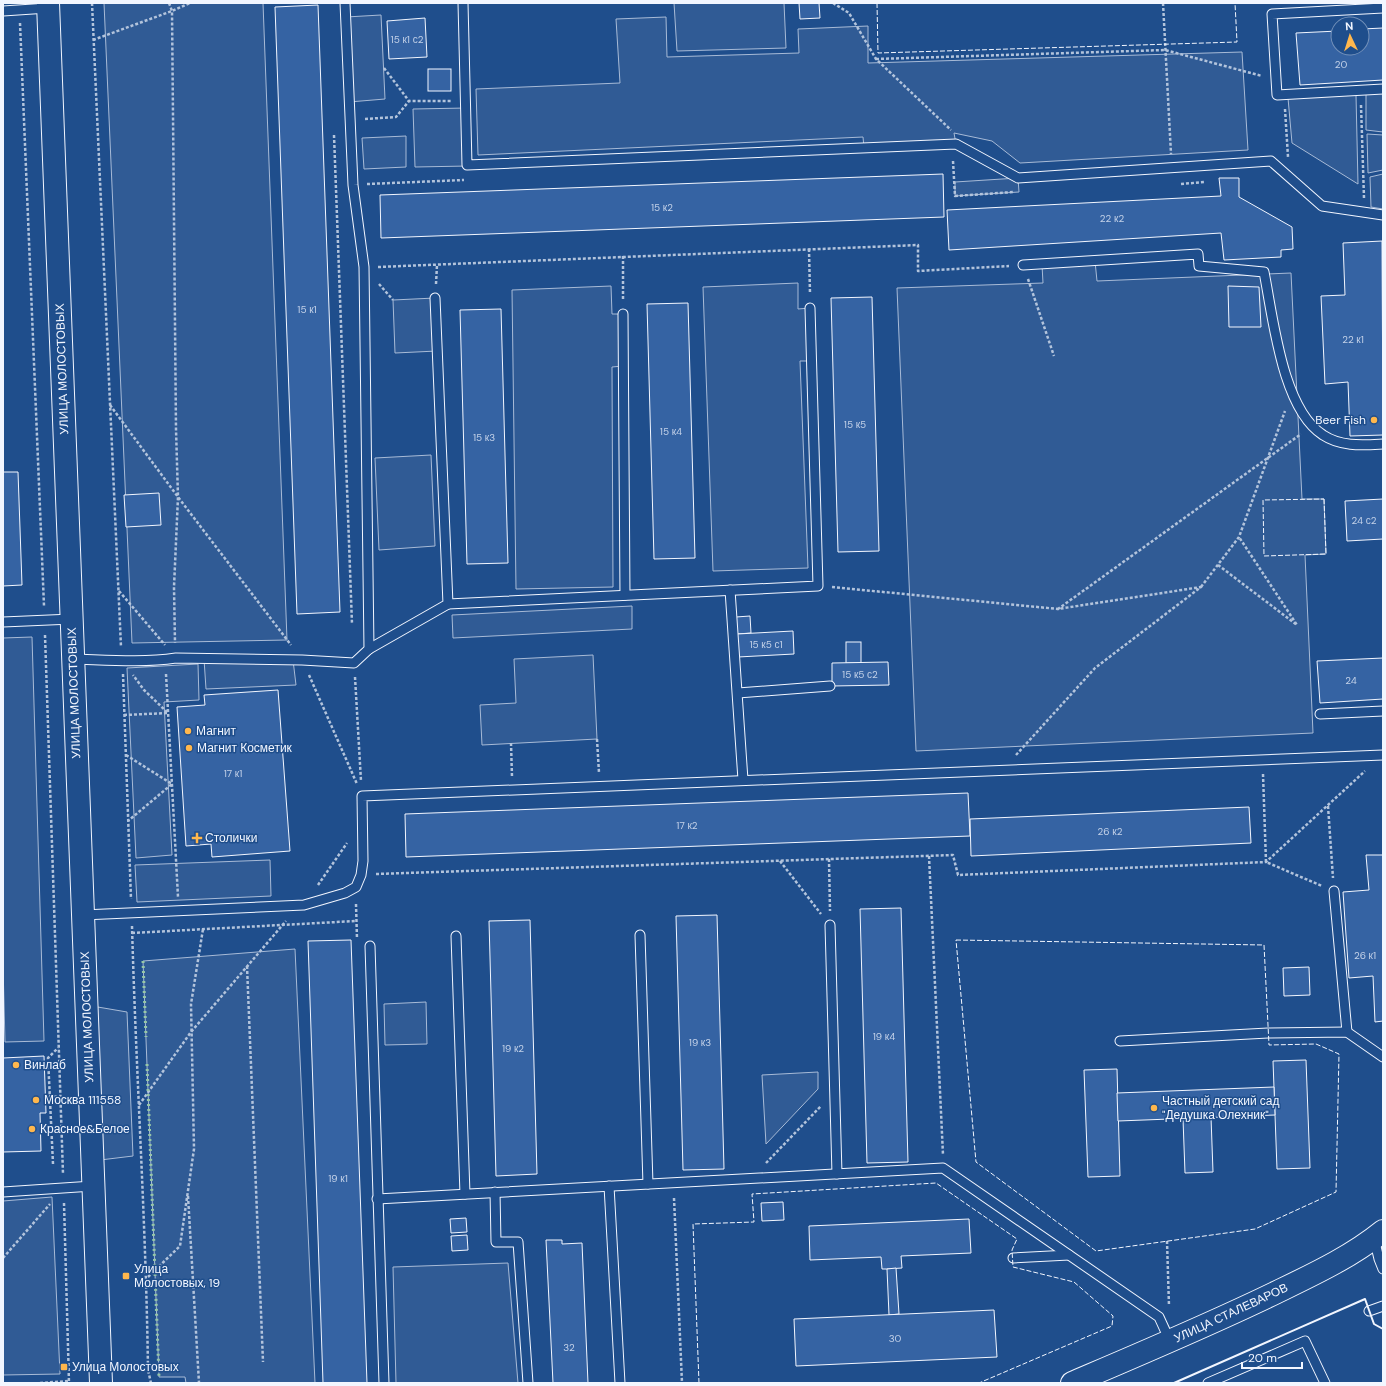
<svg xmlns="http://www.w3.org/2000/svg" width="1386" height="1386" font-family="'DM Sans',sans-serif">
<rect width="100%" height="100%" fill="#1f4e8c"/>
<g fill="#305b95" stroke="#a8bbd7">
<path d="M 104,3 L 263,3 L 287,640 L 132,643 Z"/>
<path d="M 674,3 L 784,3 L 786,48 L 677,51 Z"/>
<path d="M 381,15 L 385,99 L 349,102 L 346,17 Z"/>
<path d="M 666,17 L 667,57 L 799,53 L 798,29 L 868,26 L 868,63 L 1242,52 L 1248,150 L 1020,163 L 992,141 L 954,133 L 956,144 L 864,148 L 863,137 L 478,155 L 476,89 L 620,83 L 616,19 Z"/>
<path d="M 1383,93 L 1383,132 L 1366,130 L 1366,94 Z"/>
<path d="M 1356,95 L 1358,184 L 1292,143 L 1288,98 Z"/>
<path d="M 466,108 L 468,166 L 415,167 L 413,109 Z"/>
<path d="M 1367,134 L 1383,135 L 1383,170 L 1368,173 Z"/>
<path d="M 406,136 L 406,167 L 364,169 L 362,138 Z"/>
<path d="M 1383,174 L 1383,209 L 1371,207 L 1370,177 Z"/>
<path d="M 1018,178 L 1019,192 L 955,196 L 955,182 Z"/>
<path d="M 1095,261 L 1097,281 L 1291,273 L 1302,499 L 1324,499 L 1326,554 L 1305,555 L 1313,733 L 916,751 L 897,288 L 1043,283 L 1042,265 Z"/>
<path d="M 798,283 L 798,309 L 810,308 L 811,361 L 800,361 L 808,568 L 713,571 L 703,287 Z"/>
<path d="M 611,286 L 612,314 L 623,314 L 623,366 L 612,367 L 613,587 L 516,589 L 512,290 Z"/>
<path d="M 435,298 L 437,351 L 395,353 L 393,300 Z"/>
<path d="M 431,455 L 435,546 L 379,550 L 375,458 Z"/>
<path d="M 632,606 L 632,629 L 453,638 L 452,615 Z"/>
<path d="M 32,637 L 44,1041 L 5,1042 L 3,965 L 3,638 Z"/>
<path d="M 593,655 L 597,739 L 482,745 L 480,705 L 516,703 L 514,659 Z"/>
<path d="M 204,659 L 293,660 L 296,685 L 206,689 Z"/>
<path d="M 198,664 L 199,700 L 164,702 L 172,855 L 136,858 L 127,668 Z"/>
<path d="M 270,860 L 271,896 L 137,902 L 135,865 Z"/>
<path d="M 295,949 L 315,1383 L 186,1383 L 185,1377 L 159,1377 L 143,961 Z"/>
<path d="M 426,1002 L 427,1044 L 385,1045 L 384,1004 Z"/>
<path d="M 86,1005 L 127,1012 L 133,1156 L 92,1161 Z"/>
<path d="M 818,1072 L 818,1089 L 766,1144 L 762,1075 Z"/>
<path d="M 52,1197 L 60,1374 L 3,1375 L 3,1201 Z"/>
<path d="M 508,1263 L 518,1383 L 396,1383 L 393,1267 Z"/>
</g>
<g fill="#3563a3" stroke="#f2f6ff">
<path d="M 799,3 L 819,3 L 820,18 L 800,19 Z"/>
<path d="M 318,5 L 340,612 L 297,614 L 275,7 Z"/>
<path d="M 425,18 L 427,57 L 389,59 L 387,21 Z"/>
<path d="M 1383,28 L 1383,80 L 1300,85 L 1296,33 L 1338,31 L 1338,48 L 1362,48 L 1362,29 Z"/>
<rect x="428" y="69" width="23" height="22"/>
<path d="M 943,174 L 944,217 L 381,238 L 380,195 Z"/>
<path d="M 1219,178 L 1239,178 L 1239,197 L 1292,227 L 1293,249 L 1281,250 L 1281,257 L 1224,260 L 1221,233 L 949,250 L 947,210 L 1221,196 Z"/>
<path d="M 1382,241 L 1383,435 L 1350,436 L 1348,382 L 1325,384 L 1321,296 L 1345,295 L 1343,243 Z"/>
<path d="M 1228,286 L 1259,287 L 1261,327 L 1229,327 Z"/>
<path d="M 872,297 L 879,551 L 838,552 L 831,298 Z"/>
<path d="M 688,303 L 695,558 L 654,559 L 647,304 Z"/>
<path d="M 501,309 L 508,563 L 467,564 L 460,310 Z"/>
<path d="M 3,472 L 18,472 L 22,585 L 3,586 Z"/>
<path d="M 159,493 L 161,525 L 126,527 L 124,495 Z"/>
<path d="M 1383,499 L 1383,539 L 1347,541 L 1345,501 Z"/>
<path d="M 750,616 L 751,633 L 737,634 L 736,617 Z"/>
<path d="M 793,631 L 794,654 L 738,657 L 737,634 Z"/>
<rect x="846" y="642" width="15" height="21"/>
<path d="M 1383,658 L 1383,699 L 1320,703 L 1317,661 Z"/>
<path d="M 888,662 L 889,685 L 832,686 L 832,663 Z"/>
<path d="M 278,690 L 290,851 L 212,857 L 211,844 L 186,846 L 177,707 L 205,705 L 204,695 Z"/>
<path d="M 968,793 L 970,836 L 406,857 L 405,814 Z"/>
<path d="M 1249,807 L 1251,843 L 971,856 L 970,819 Z"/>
<path d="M 1366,855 L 1383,855 L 1383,1021 L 1375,1022 L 1373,976 L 1349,978 L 1343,892 L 1369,890 Z"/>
<path d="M 901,908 L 908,1162 L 867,1163 L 860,909 Z"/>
<path d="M 717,915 L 724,1169 L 683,1170 L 676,916 Z"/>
<path d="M 530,920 L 537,1174 L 496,1176 L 489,921 Z"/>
<path d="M 351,940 L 367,1383 L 323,1383 L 308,941 Z"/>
<path d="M 1309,967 L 1310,995 L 1284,996 L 1283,968 Z"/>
<path d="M 44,1056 L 46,1113 L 40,1113 L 41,1151 L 3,1152 L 3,1058 Z"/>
<path d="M 1306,1060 L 1310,1168 L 1277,1169 L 1273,1061 Z"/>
<path d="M 1117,1069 L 1120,1176 L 1088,1177 L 1084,1070 Z"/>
<path d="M 1274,1087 L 1275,1115 L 1118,1121 L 1117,1093 Z"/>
<path d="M 1211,1117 L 1213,1172 L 1185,1173 L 1183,1119 Z"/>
<path d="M 783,1202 L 784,1220 L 762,1221 L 761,1203 Z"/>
<path d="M 466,1218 L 467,1232 L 451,1233 L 450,1219 Z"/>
<path d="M 969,1219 L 971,1253 L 901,1256 L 902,1268 L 887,1269 L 882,1269 L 881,1257 L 810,1260 L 809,1226 Z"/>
<path d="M 467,1235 L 468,1250 L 452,1251 L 451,1236 Z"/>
<path d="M 546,1240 L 562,1240 L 562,1244 L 582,1243 L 588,1383 L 553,1383 Z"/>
<path d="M 896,1268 L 899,1314 L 889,1315 L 887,1269 Z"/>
<path d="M 994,1310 L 997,1357 L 796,1366 L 794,1319 Z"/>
</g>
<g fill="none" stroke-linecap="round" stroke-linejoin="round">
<defs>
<g id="service">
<path d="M 463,3 L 467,165 L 956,144 L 1018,178 L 1271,161 L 1322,206 L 1383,215"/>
<path d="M 1383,8 L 1272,14 L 1277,95 L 1383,89"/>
<path d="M 3,11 L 48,8"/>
<path d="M 1023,265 L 1198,254 L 1199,266 L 1264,272 C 1273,317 1282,409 1323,435 C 1341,447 1363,445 1383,444"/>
<path d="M 623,314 L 625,595"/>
<path d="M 730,590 L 743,780"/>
<path d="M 448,604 L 818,586 L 810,308"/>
<path d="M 3,622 L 72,619"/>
<path d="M 369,649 L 448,604 L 435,298"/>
<path d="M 73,659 C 107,660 142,663 176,658 L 302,660 L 354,663 L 369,649 L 364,267 L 353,185 L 345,3"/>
<path d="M 738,693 L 830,686"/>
<path d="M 1320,714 L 1383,711"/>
<path d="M 1334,891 L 1347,1032"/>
<path d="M 83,915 L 304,905 L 345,893 L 356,887 L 361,875 L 363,861 L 362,796 L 1383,755"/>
<path d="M 830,925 L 837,1174"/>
<path d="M 640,935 L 648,1184"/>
<path d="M 456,936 L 465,1194"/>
<path d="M 370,946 L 384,1383"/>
<path d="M 1120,1041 L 1268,1033 L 1347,1032 L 1383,1057"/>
<path d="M 609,1186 L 620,1383"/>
<path d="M 3,1192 L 93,1186"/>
<path d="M 495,1192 L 496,1242 L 518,1242 L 528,1383"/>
<path d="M 377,1199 L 943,1168 L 1159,1317 L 1170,1341"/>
<path d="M 1374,1238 L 1379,1259 L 1383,1269"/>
<path d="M 1013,1258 L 1069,1255"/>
<path d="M 1369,1311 L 1383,1306"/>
<path d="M 1208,1383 L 1305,1341 L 1325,1383"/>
</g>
<path id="tertiary" d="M 48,3 L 101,1383"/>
<path id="secondary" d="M 1072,1383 C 1140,1354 1209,1325 1275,1293 C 1312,1275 1351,1257 1383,1231"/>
</defs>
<use href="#service" stroke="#f2f6ff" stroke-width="11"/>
<use href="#tertiary" stroke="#f2f6ff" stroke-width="24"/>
<use href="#secondary" stroke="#f2f6ff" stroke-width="24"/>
<g stroke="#b3c4dc" stroke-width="2.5" stroke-dasharray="3 2" stroke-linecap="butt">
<path d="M 92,3 L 121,647"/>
<path d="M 169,3 L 172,11 L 176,429 L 178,497 L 174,587 L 175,643"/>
<path d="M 833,3 L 849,13 L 876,59 L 951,130"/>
<path d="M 1163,3 L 1171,154"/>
<path d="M 20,23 L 44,606"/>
<path d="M 93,40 L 172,11 L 190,3"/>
<path d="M 876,59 L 1165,50 L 1262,76"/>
<path d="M 384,68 L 409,101 L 451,101"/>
<path d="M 1361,105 L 1364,198"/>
<path d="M 1285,109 L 1288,157"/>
<path d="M 365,119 L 396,117 L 409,101"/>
<path d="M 334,135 L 352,624"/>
<path d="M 953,161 L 955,196 L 1014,192"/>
<path d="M 367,184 L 464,180"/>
<path d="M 1181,184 L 1204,182"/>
<path d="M 809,249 L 810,294"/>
<path d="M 623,256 L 623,301"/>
<path d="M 378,267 L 918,245 L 918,271 L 1009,266"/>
<path d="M 1028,279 L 1054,356"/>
<path d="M 379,284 L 393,300"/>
<path d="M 436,284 L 437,265"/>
<path d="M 110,405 L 178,497 L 291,645"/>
<path d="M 1218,565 L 1297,625 L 1239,537"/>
<path d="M 832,587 L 1058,609"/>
<path d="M 1201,587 L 1239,537 L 1285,411"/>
<path d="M 119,591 L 165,645"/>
<path d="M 45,635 L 63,1174"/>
<path d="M 123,674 L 131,899"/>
<path d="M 166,674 L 178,897"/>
<path d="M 309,675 L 357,784"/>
<path d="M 355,677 L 361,781"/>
<path d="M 124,715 L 168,713 L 144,690 L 133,675"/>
<path d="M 597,739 L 599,773"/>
<path d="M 511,743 L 512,777"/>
<path d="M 126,755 L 172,784 L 128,821"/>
<path d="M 1016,755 L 1095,668 L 1201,587 L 1058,609 L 1301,434"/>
<path d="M 1263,774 L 1266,862 L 1322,886"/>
<path d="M 1328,806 L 1333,878"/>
<path d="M 929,856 L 943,1155"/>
<path d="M 829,859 L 830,911"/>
<path d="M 780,861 L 821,914"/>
<path d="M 376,874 L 953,855 L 958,875 L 1266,862 L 1365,771"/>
<path d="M 318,885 L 347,843"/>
<path d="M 356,904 L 357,939"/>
<path d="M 132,926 C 136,1074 146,1222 148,1370 L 151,1383"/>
<path d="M 132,933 L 356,921"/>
<path d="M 247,966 L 263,1362"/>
<path d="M 49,1096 L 60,1097"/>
<path d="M 139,1105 L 191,1032 L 286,921"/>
<path d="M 766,1163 L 821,1106"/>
<path d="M 53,1164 L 48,1058 L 58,1048"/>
<path d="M 188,1196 L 199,1383"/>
<path d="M 674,1198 L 682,1383"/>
<path d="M 64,1203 L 69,1383"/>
<path d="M 1167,1241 L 1169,1306"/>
<path d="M 3,1258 L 50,1204"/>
<path d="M 148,1277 L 180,1246 L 194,1149 L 191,1004 L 203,929"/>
<path d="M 40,1383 L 69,1381"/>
</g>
<use href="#service" stroke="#1f4e8c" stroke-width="9"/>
<use href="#tertiary" stroke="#1f4e8c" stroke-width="22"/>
<use href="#secondary" stroke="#1f4e8c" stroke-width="22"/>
<g stroke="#97c8a6" stroke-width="3" stroke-dasharray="2 3" stroke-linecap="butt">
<path d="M 143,961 L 146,1037"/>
<path d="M 147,1064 L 159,1377"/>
</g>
<g stroke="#f2f6ff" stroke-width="1" stroke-dasharray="5 2" stroke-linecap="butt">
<path d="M 877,3 L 878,53 L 1237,42 L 1235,3"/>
<path d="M 1324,499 L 1326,554 L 1264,556 L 1263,500 Z"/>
<path d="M 956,940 L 1264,945 L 1269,1045 L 1316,1044 L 1339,1054 L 1336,1192 L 1255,1229 L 1096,1251 L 976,1162 Z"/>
<path d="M 699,1383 L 693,1224 L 754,1222 L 752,1194 L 936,1183 L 1017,1239 L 1012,1250 L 1013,1267 L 1074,1282 L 1113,1316 L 1112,1326 L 979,1383"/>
</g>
<path stroke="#f2f6ff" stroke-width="2" d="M 1174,1383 L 1365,1299 L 1374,1324 L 1383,1329"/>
</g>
<g fill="#ffb74d" stroke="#1f4e8c" stroke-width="1.5">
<circle cx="1374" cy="420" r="4"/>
<circle cx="188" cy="731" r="4"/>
<circle cx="189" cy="748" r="4"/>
<path d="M195 832h4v4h4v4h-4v4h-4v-4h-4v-4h4z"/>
<circle cx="16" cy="1065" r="4"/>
<circle cx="36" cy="1100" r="4"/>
<circle cx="1154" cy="1108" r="4"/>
<circle cx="32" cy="1129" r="4"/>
<rect x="122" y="1272" width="8" height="8" rx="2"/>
<rect x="60" y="1363" width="8" height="8" rx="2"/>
</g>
<g text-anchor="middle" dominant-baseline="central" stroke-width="3" stroke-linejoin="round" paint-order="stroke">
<g font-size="10" fill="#c3d1e8">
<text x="407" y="39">15 к1 с2</text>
<text x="1341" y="64">20</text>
<text x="662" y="207">15 к2</text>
<text x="1112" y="218">22 к2</text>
<text x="307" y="309">15 к1</text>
<text x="1353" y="339">22 к1</text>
<text x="855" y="424">15 к5</text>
<text x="671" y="431">15 к4</text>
<text x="484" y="437">15 к3</text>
<text x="1364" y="520">24 с2</text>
<text x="766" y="644">15 к5 с1</text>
<text x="860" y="674">15 к5 с2</text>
<text x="1351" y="680">24</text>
<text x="233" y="773">17 к1</text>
<text x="687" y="825">17 к2</text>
<text x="1110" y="831">26 к2</text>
<text x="1365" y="955">26 к1</text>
<text x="884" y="1036">19 к4</text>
<text x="700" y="1042">19 к3</text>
<text x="513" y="1048">19 к2</text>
<text x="338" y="1178">19 к1</text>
<text x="895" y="1338">30</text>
<text x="569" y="1347">32</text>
</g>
<g font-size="12" fill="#f2f6ff" stroke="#1f4e8c">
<text transform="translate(62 369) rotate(-92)">УЛИЦА МОЛОСТОВЫХ</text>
<text transform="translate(74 693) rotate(-92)">УЛИЦА МОЛОСТОВЫХ</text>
<text transform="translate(87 1017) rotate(-92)">УЛИЦА МОЛОСТОВЫХ</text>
<text transform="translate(1231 1313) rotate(-25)">УЛИЦА СТАЛЕВАРОВ</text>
</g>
<g font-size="12" fill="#f2f6ff" stroke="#1f4e8c" text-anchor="start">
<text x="1366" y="420" text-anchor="end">Beer Fish</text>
<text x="196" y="731">Магнит</text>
<text x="197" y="748">Магнит Косметик</text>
<text x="205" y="838">Столички</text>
<text x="24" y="1065">Винлаб</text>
<text x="44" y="1100">Москва 111558</text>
<text x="1162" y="1101">Частный детский сад<tspan x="1162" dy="14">"Дедушка Олехник"</tspan></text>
<text x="40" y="1129">Красное&amp;Белое</text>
<text x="134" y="1269">Улица<tspan x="134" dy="14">Молостовых, 19</tspan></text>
<text x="72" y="1367">Улица Молостовых</text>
</g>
</g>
<rect width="1386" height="1386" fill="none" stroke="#f2f6ff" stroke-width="8"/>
<g transform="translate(1350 36) rotate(356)"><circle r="19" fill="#1f4e8c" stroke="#7391ba"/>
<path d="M0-3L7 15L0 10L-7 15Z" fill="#ffb74d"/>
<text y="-6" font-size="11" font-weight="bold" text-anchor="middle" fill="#f2f6ff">N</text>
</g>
<path d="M1242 1362v6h60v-6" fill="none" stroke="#f2f6ff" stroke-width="2"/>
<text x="1248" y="1362" font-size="12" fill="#f2f6ff" stroke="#1f4e8c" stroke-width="3" paint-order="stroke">20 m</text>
</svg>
